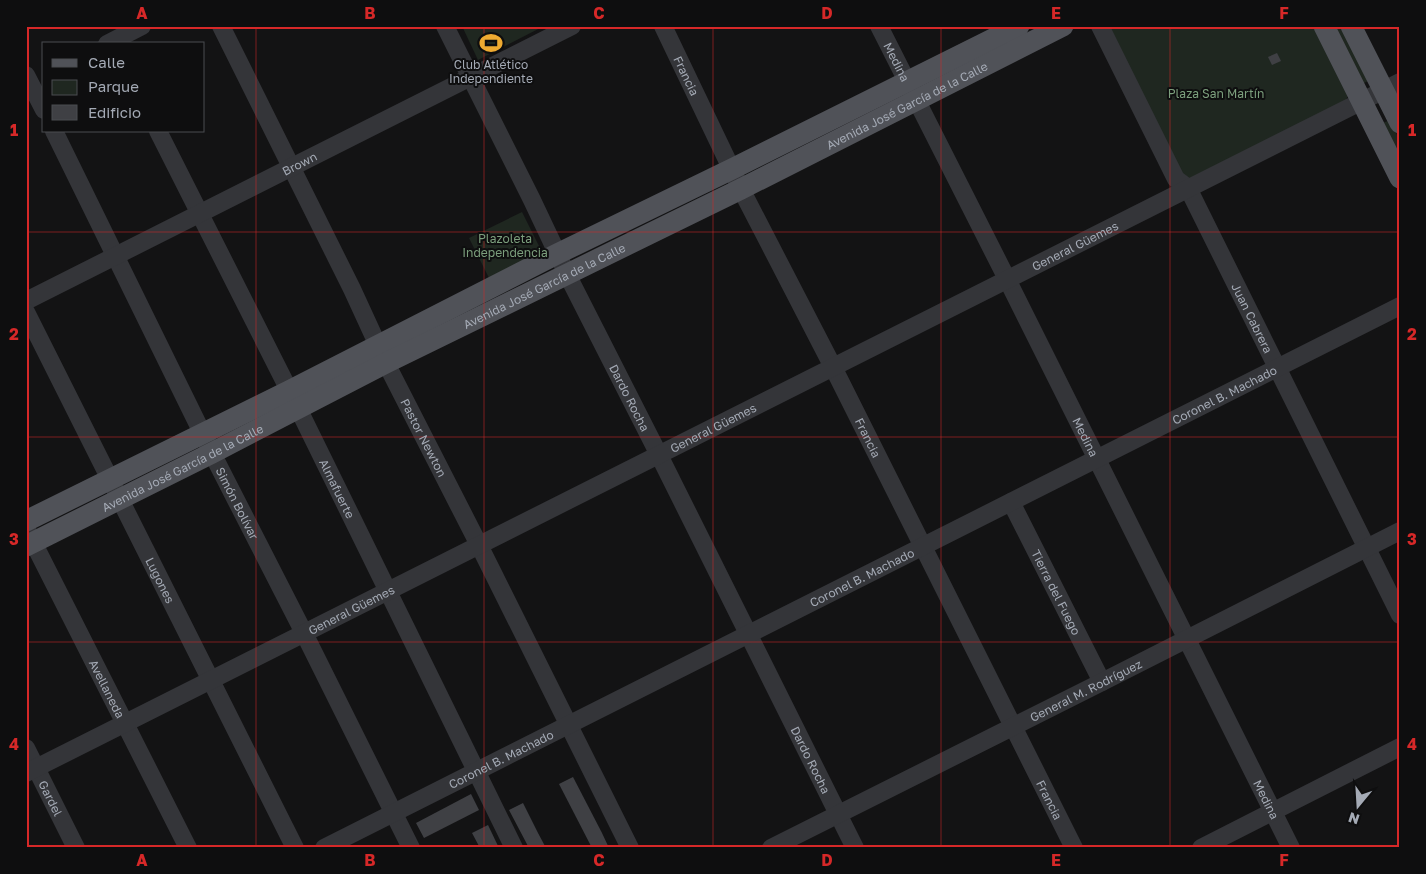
<svg xmlns="http://www.w3.org/2000/svg" width="1426" height="874" font-family="'Golos Text',sans-serif">
<rect width="100%" height="100%" fill="#131314"/>
<g fill="#1f2720">
<path d="M 462,26 L 544,26 L 478,60 Z"/>
<path d="M 1109,26 L 1318,26 L 1348,96 L 1346,100 L 1190,179 L 1182,173 Z"/>
<path d="M 1333,26 L 1343,26 L 1370,80 L 1362,84 Z"/>
<path d="M 1388,121 C 1400,132 1400,147 1400,162 L 1382,123 Z"/>
<path d="M 522,212 L 542,252 L 489,278 L 469,238 Z"/>
</g>
<g fill="#3f4044">
<path d="M 1277,53 L 1281,61 L 1272,65 L 1268,57 Z"/>
<path d="M 573,777 L 602,833 L 609,848 L 592,848 L 559,784 Z"/>
<path d="M 471,794 L 479,810 L 424,838 L 416,823 Z"/>
<path d="M 523,803 L 538,833 L 546,848 L 529,848 L 509,810 Z"/>
<path d="M 488,825 L 499,848 L 480,848 L 472,833 Z"/>
</g>
<g fill="none" stroke-linecap="round" stroke-linejoin="round">
<g stroke="#343539" stroke-width="18">
<path id="s1" d="M 221,26 L 352,289 L 386,363 L 479,545 L 630,848"/>
<path id="s2" d="M 445,26 L 532,200 L 567,274 L 659,455 L 855,848"/>
<path id="s3" d="M 663,26 L 741,189 L 833,367 L 1074,848"/>
<path id="s4" d="M 879,26 L 1007,279 L 1291,848"/>
<path id="s5" d="M 1100,26 L 1176,179 L 1188,188 L 1400,615"/>
<path d="M 107,44 L 142,26"/>
<path d="M 26,75 L 44,110"/>
<path id="s6" d="M 54,131 L 212,453 L 304,633 L 411,848"/>
<path id="s7" d="M 158,131 L 298,408 L 514,848"/>
<path id="s8" d="M 26,301 L 572,26"/>
<path id="s9" d="M 26,312 L 295,848"/>
<path id="s10" d="M 1011,502 L 1102,682"/>
<path id="s11" d="M 26,528 L 188,848"/>
<path id="s12" d="M 26,748 L 76,848"/>
<path id="s13" d="M 26,773 L 1400,82"/>
<path id="s14" d="M 324,848 L 1400,306"/>
<path id="s15" d="M 771,848 L 1102,682 L 1400,531"/>
<path d="M 1201,848 L 1400,747"/>
</g>
<g stroke="#505258" stroke-width="21">
<path d="M 1324,26 L 1400,178"/>
<path d="M 1351,26 L 1400,123"/>
<path d="M 26,521 L 289,391 L 557,254 L 732,169 L 1019,26"/>
<path id="s16" d="M 26,546 L 212,453 L 386,363 L 741,189 L 1063,26"/>
</g>
</g>
<path fill="none" stroke="#d62828" stroke-width="1" stroke-opacity="0.55" d="M 256,26 L 256,848M 484,26 L 484,848M 713,26 L 713,848M 941,26 L 941,848M 1170,26 L 1170,848M 26,232 L 1400,232M 26,437 L 1400,437M 26,642 L 1400,642"/>
<defs>
<symbol id="stadium-bare" viewBox="-9 -9 18 18"><path d="M0-5a6.5 5 0 1 0 0 10a6.5 5 0 1 0 0-10ZM-3.5-1.8h7v3.6h-7Z" fill="#eeaa31" stroke="#0e0e0f" stroke-width="2.5" paint-order="stroke"/></symbol>
</defs>
<g fill-rule="evenodd">
<use href="#stadium-bare" x="475" y="27" width="32" height="32"/>
</g>
<g text-anchor="middle" dominant-baseline="central" stroke-width="4" stroke-linejoin="round" paint-order="stroke">
<g font-size="12" fill="#a4aab5" stroke="#0e0e0f">
<text stroke="none"><textPath href="#s4" startOffset="40">Medina</textPath></text>
<text stroke="none"><textPath href="#s3" startOffset="55">Francia</textPath></text>
<text stroke="none"><textPath href="#s16" startOffset="985">Avenida José García de la Calle</textPath></text>
<text stroke="none"><textPath href="#s8" startOffset="306">Brown</textPath></text>
<text stroke="none"><textPath href="#s13" startOffset="1174">General Güemes</textPath></text>
<text stroke="none"><textPath href="#s16" startOffset="580">Avenida José García de la Calle</textPath></text>
<text stroke="none"><textPath href="#s5" startOffset="331">Juan Cabrera</textPath></text>
<text stroke="none"><textPath href="#s14" startOffset="1008">Coronel B. Machado</textPath></text>
<text stroke="none"><textPath href="#s2" startOffset="415">Dardo Rocha</textPath></text>
<text stroke="none"><textPath href="#s13" startOffset="769">General Güemes</textPath></text>
<text stroke="none"><textPath href="#s3" startOffset="460">Francia</textPath></text>
<text stroke="none"><textPath href="#s4" startOffset="460">Medina</textPath></text>
<text stroke="none"><textPath href="#s1" startOffset="459">Pastor Newton</textPath></text>
<text stroke="none"><textPath href="#s16" startOffset="175">Avenida José García de la Calle</textPath></text>
<text stroke="none"><textPath href="#s7" startOffset="400">Almafuerte</textPath></text>
<text stroke="none"><textPath href="#s6" startOffset="415">Simón Bolívar</textPath></text>
<text stroke="none"><textPath href="#s14" startOffset="602">Coronel B. Machado</textPath></text>
<text stroke="none"><textPath href="#s9" startOffset="300">Lugones</textPath></text>
<text stroke="none"><textPath href="#s10" startOffset="101">Tierra del Fuego</textPath></text>
<text stroke="none"><textPath href="#s13" startOffset="364">General Güemes</textPath></text>
<text stroke="none"><textPath href="#s11" startOffset="180">Avellaneda</textPath></text>
<text stroke="none"><textPath href="#s15" startOffset="352">General M. Rodríguez</textPath></text>
<text stroke="none"><textPath href="#s14" startOffset="198">Coronel B. Machado</textPath></text>
<text stroke="none"><textPath href="#s2" startOffset="820">Dardo Rocha</textPath></text>
<text stroke="none"><textPath href="#s12" startOffset="56">Gardel</textPath></text>
<text stroke="none"><textPath href="#s3" startOffset="865">Francia</textPath></text>
<text stroke="none"><textPath href="#s4" startOffset="865">Medina</textPath></text>
</g>
<g font-size="12" fill="#a4aab5" stroke="#0e0e0f">
<text x="491" y="64">Club Atlético<tspan x="491" dy="14">Independiente</tspan></text>
</g>
<g font-size="12" fill="#7c9f7d" stroke="#0e0e0f">
<text x="1216" y="93">Plaza San Martín</text>
<text x="505" y="238">Plazoleta<tspan x="505" dy="14">Independencia</tspan></text>
</g>
</g>
<rect width="1426" height="874" fill="none" stroke="#0e0e0f" stroke-width="55"/>
<rect x="42" y="42" width="162" height="90" fill="#0e0e0f" stroke="#4a4c51"/>
<rect x="52" y="59" width="25" height="8" fill="#505258" stroke="#4a4c51"/>
<text x="88" y="68" font-size="15" fill="#a4aab5">Calle</text>
<rect x="52" y="80" width="25" height="15" fill="#1f2720" stroke="#4a4c51"/>
<text x="88" y="92" font-size="15" fill="#a4aab5">Parque</text>
<rect x="52" y="105" width="25" height="15" fill="#3f4044" stroke="#4a4c51"/>
<text x="88" y="118" font-size="15" fill="#a4aab5">Edificio</text>
<g transform="translate(1358 806) rotate(198)" stroke="#0e0e0f" stroke-width="4" paint-order="stroke">
<path d="M0-4L9 19L0 12L-9 19Z" fill="#a4aab5"/>
<text y="-8" font-size="14" font-weight="bold" text-anchor="middle" fill="#a4aab5">N</text>
</g>
<rect x="28" y="28" width="1370" height="818" fill="none" stroke="#d62828" stroke-width="2"/>
<g font-size="16" text-anchor="middle" font-weight="bold" fill="#d62828">
<text x="142" y="19">A</text>
<text x="370" y="19">B</text>
<text x="599" y="19">C</text>
<text x="827" y="19">D</text>
<text x="1056" y="19">E</text>
<text x="1284" y="19">F</text>
<text x="14" y="136">1</text>
<text x="1412" y="136">1</text>
<text x="14" y="340">2</text>
<text x="1412" y="340">2</text>
<text x="14" y="545">3</text>
<text x="1412" y="545">3</text>
<text x="14" y="750">4</text>
<text x="1412" y="750">4</text>
<text x="142" y="866">A</text>
<text x="370" y="866">B</text>
<text x="599" y="866">C</text>
<text x="827" y="866">D</text>
<text x="1056" y="866">E</text>
<text x="1284" y="866">F</text>
</g>
</svg>
